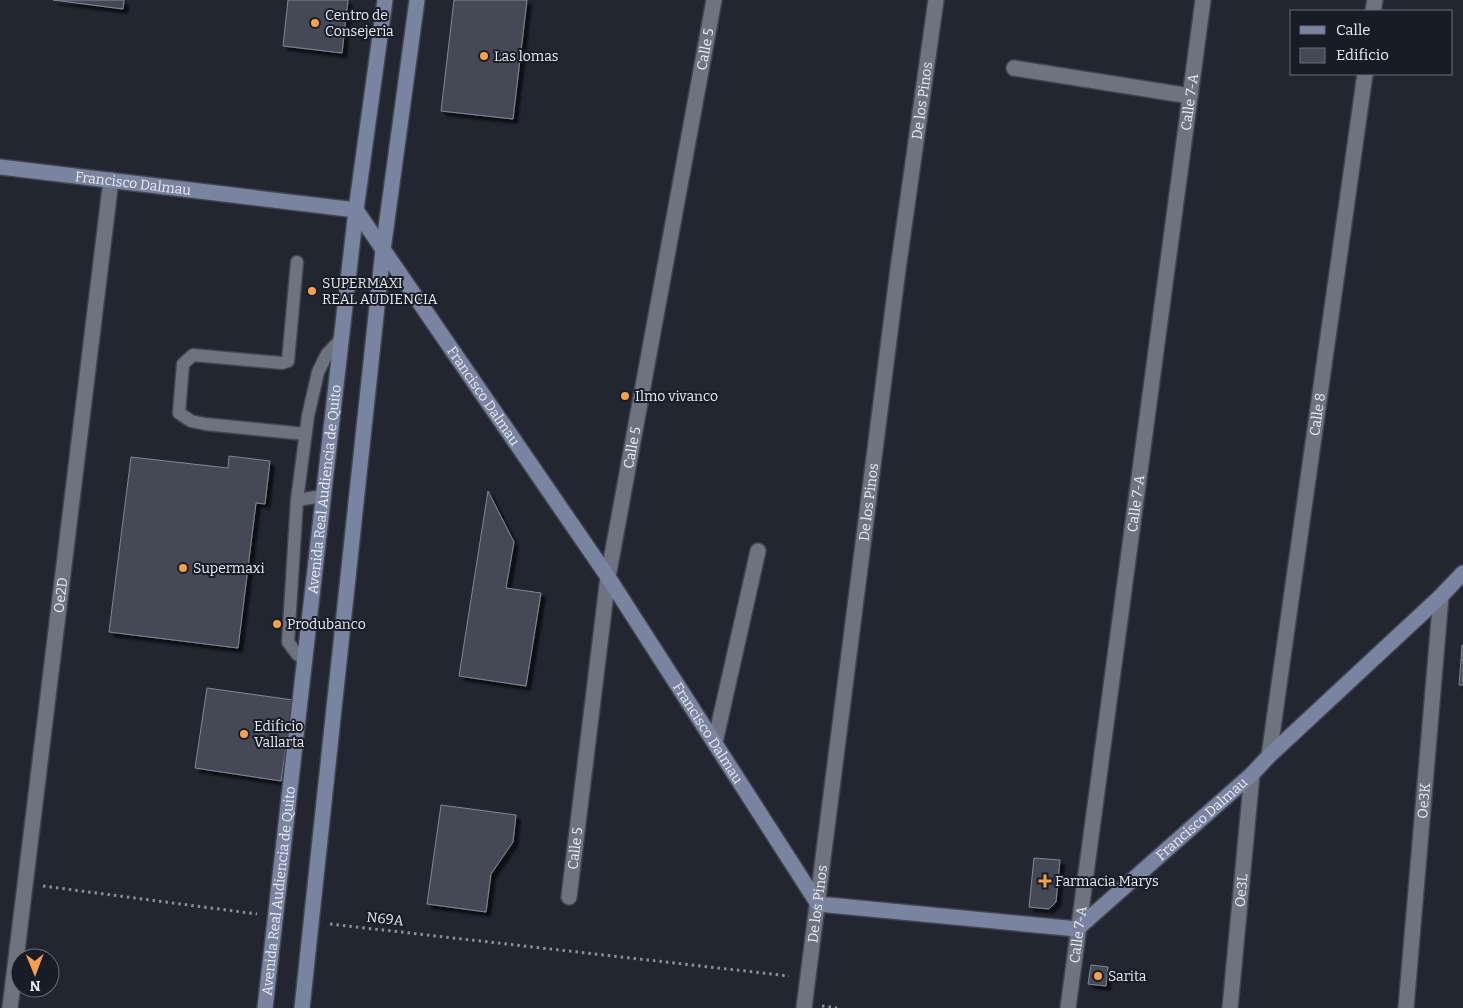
<svg xmlns="http://www.w3.org/2000/svg" width="1463" height="1008" font-family="Bitter,serif">
<defs>
<filter id="shadow"><feDropShadow dx="4.5" dy="4.5" stdDeviation="1" flood-color="#0009"/></filter>
</defs>
<rect width="100%" height="100%" fill="#222631"/>
<g fill="#454956" stroke="#828795" filter="url(#shadow)">
<path d="M 53,0 L 124,0 L 123,9 Z"/>
<path d="M 288,0 L 348,0 L 342,53 L 283,46 Z"/>
<path d="M 454,0 L 527,0 L 513,119 L 441,111 Z"/>
<path d="M 229,456 L 270,461 L 265,504 L 256,503 L 238,648 L 109,632 L 131,457 L 228,468 Z"/>
<path d="M 488,491 L 514,542 L 506,588 L 541,593 L 526,686 L 459,676 Z"/>
<path d="M 1462,645 L 1463,645 L 1463,660 L 1461,660 Z"/>
<path d="M 1461,660 L 1463,660 L 1463,685 L 1459,685 Z"/>
<path d="M 207,688 L 293,700 L 281,781 L 195,768 Z"/>
<path d="M 441,805 L 516,815 L 513,842 L 491,874 L 486,912 L 427,904 Z"/>
<path d="M 1034,858 L 1060,860 L 1056,902 L 1049,909 L 1029,907 Z"/>
<path d="M 1091,965 L 1108,967 L 1106,986 L 1088,984 Z"/>
</g>
<g fill="none" stroke-linecap="round" stroke-linejoin="round">
<defs>
<g id="lane">
<path d="M 297,262 L 288,361 L 282,363 L 193,355 L 183,364 L 179,413 L 191,421 L 205,424 L 305,434"/>
<path d="M 297,500 L 323,496"/>
<path d="M 305,660 L 297,654 L 288,642 L 297,500 L 308,416 L 318,372 L 327,354 L 341,339"/>
</g>
<g id="street">
<path d="M 1373,11 L 1375,0"/>
<path d="M 1014,68 L 1190,96"/>
<path d="M 715,742 L 758,551"/>
<path id="s1" d="M 1269,756 L 1365,74"/>
<path id="s2" d="M 569,897 L 608,577 L 714,0"/>
<path id="s3" d="M 10,1008 L 111,180"/>
<path id="s4" d="M 804,1008 L 898,269 L 936,0"/>
<path id="s5" d="M 1068,1008 L 1203,0"/>
<path id="s6" d="M 1230,1008 L 1252,774"/>
<path id="s7" d="M 1406,1008 L 1441,596"/>
</g>
<g id="secondary">
<path id="s8" d="M 0,167 L 356,210 L 608,577 L 818,904 L 1077,929 L 1252,774 L 1269,756 L 1441,596 L 1463,573"/>
<path id="s9" d="M 265,1008 L 356,210 L 385,0"/>
<path d="M 302,1008 L 383,250 L 417,0"/>
</g>
</defs>
<use href="#lane" stroke="#40444e" stroke-width="15"/>
<use href="#street" stroke="#40444e" stroke-width="18"/>
<use href="#secondary" stroke="#40444e" stroke-width="18"/>
<g stroke="#8b8f98" stroke-width="3" stroke-dasharray="2.5 4" stroke-linecap="butt">
<path d="M 43,886 L 257,914"/>
<path d="M 330,924 L 789,976"/>
<path d="M 822,1006 L 837,1008"/>
</g>
<use href="#lane" stroke="#6e7380" stroke-width="12"/>
<use href="#street" stroke="#6e7380" stroke-width="15"/>
<use href="#secondary" stroke="#7a84a1" stroke-width="15"/>
</g>
<g fill="#f9a04d" stroke="#181c27" stroke-width="2">
<circle cx="315" cy="23" r="5"/>
<circle cx="484" cy="56" r="5"/>
<circle cx="312" cy="291" r="5"/>
<circle cx="625" cy="396" r="5"/>
<circle cx="183" cy="568" r="5"/>
<circle cx="277" cy="624" r="5"/>
<circle cx="244" cy="734" r="5"/>
<path d="M1042.5 873.5h5v5h5v5h-5v5h-5v-5h-5v-5h5z"/>
<circle cx="1098" cy="976" r="5"/>
</g>
<g text-anchor="middle" dominant-baseline="central" stroke-width="4" stroke-linejoin="round" paint-order="stroke">
<g font-size="14" fill="#e9ecf4" stroke="#181c27" text-anchor="start">
<text x="325" y="15">Centro de<tspan x="325" dy="16">Consejeria</tspan></text>
<text x="494" y="56">Las lomas</text>
<text x="322" y="283">SUPERMAXI<tspan x="322" dy="16">REAL AUDIENCIA</tspan></text>
<text x="635" y="396">Ilmo vivanco</text>
<text x="193" y="568">Supermaxi</text>
<text x="287" y="624">Produbanco</text>
<text x="254" y="726">Edificio<tspan x="254" dy="16">Vallarta</tspan></text>
<text x="1055" y="881">Farmacia Marys</text>
<text x="1108" y="976">Sarita</text>
</g>
<g font-size="14" fill="#e9ecf4" stroke="#181c27">
<text stroke="none"><textPath href="#s2" startOffset="859">Calle 5</textPath></text>
<text stroke="none"><textPath href="#s4" startOffset="915">De los Pinos</textPath></text>
<text stroke="none"><textPath href="#s5" startOffset="914">Calle 7-A</textPath></text>
<text stroke="none"><textPath href="#s8" startOffset="134">Francisco Dalmau</textPath></text>
<text stroke="none"><textPath href="#s8" startOffset="584">Francisco Dalmau</textPath></text>
<text stroke="none"><textPath href="#s1" startOffset="345">Calle 8</textPath></text>
<text stroke="none"><textPath href="#s2" startOffset="454">Calle 5</textPath></text>
<text stroke="none"><textPath href="#s9" startOffset="522">Avenida Real Audiencia de Quito</textPath></text>
<text stroke="none"><textPath href="#s4" startOffset="510">De los Pinos</textPath></text>
<text stroke="none"><textPath href="#s5" startOffset="509">Calle 7-A</textPath></text>
<text stroke="none"><textPath href="#s3" startOffset="416">Oe2D</textPath></text>
<text stroke="none"><textPath href="#s8" startOffset="989">Francisco Dalmau</textPath></text>
<text stroke="none"><textPath href="#s7" startOffset="208">Oe3K</textPath></text>
<text stroke="none"><textPath href="#s8" startOffset="1619">Francisco Dalmau</textPath></text>
<text stroke="none"><textPath href="#s2" startOffset="49">Calle 5</textPath></text>
<text stroke="none"><textPath href="#s9" startOffset="118">Avenida Real Audiencia de Quito</textPath></text>
<text stroke="none"><textPath href="#s6" startOffset="118">Oe3L</textPath></text>
<text stroke="none"><textPath href="#s4" startOffset="105">De los Pinos</textPath></text>
<text transform="translate(385 919) rotate(6)">N69A</text>
<text stroke="none"><textPath href="#s5" startOffset="74">Calle 7-A</textPath></text>
</g>
</g>
<rect x="1290" y="10" width="162" height="65" fill="#181c27" stroke="#6c6f79"/>
<rect x="1300" y="26" width="25" height="8" fill="#7a84a1" stroke="#6c6f79"/>
<text x="1336" y="35" font-size="15" fill="#e9ecf4">Calle</text>
<rect x="1300" y="48" width="25" height="15" fill="#454956" stroke="#6c6f79"/>
<text x="1336" y="60" font-size="15" fill="#e9ecf4">Edificio</text>
<g transform="translate(35 973) rotate(179)"><circle r="24" fill="#181c27" stroke="#6c6f79"/>
<path d="M0-4L9 19L0 12L-9 19Z" fill="#f9a04d"/>
<text y="-8" font-size="14" font-weight="bold" text-anchor="middle" fill="#e9ecf4">N</text>
</g>
</svg>
